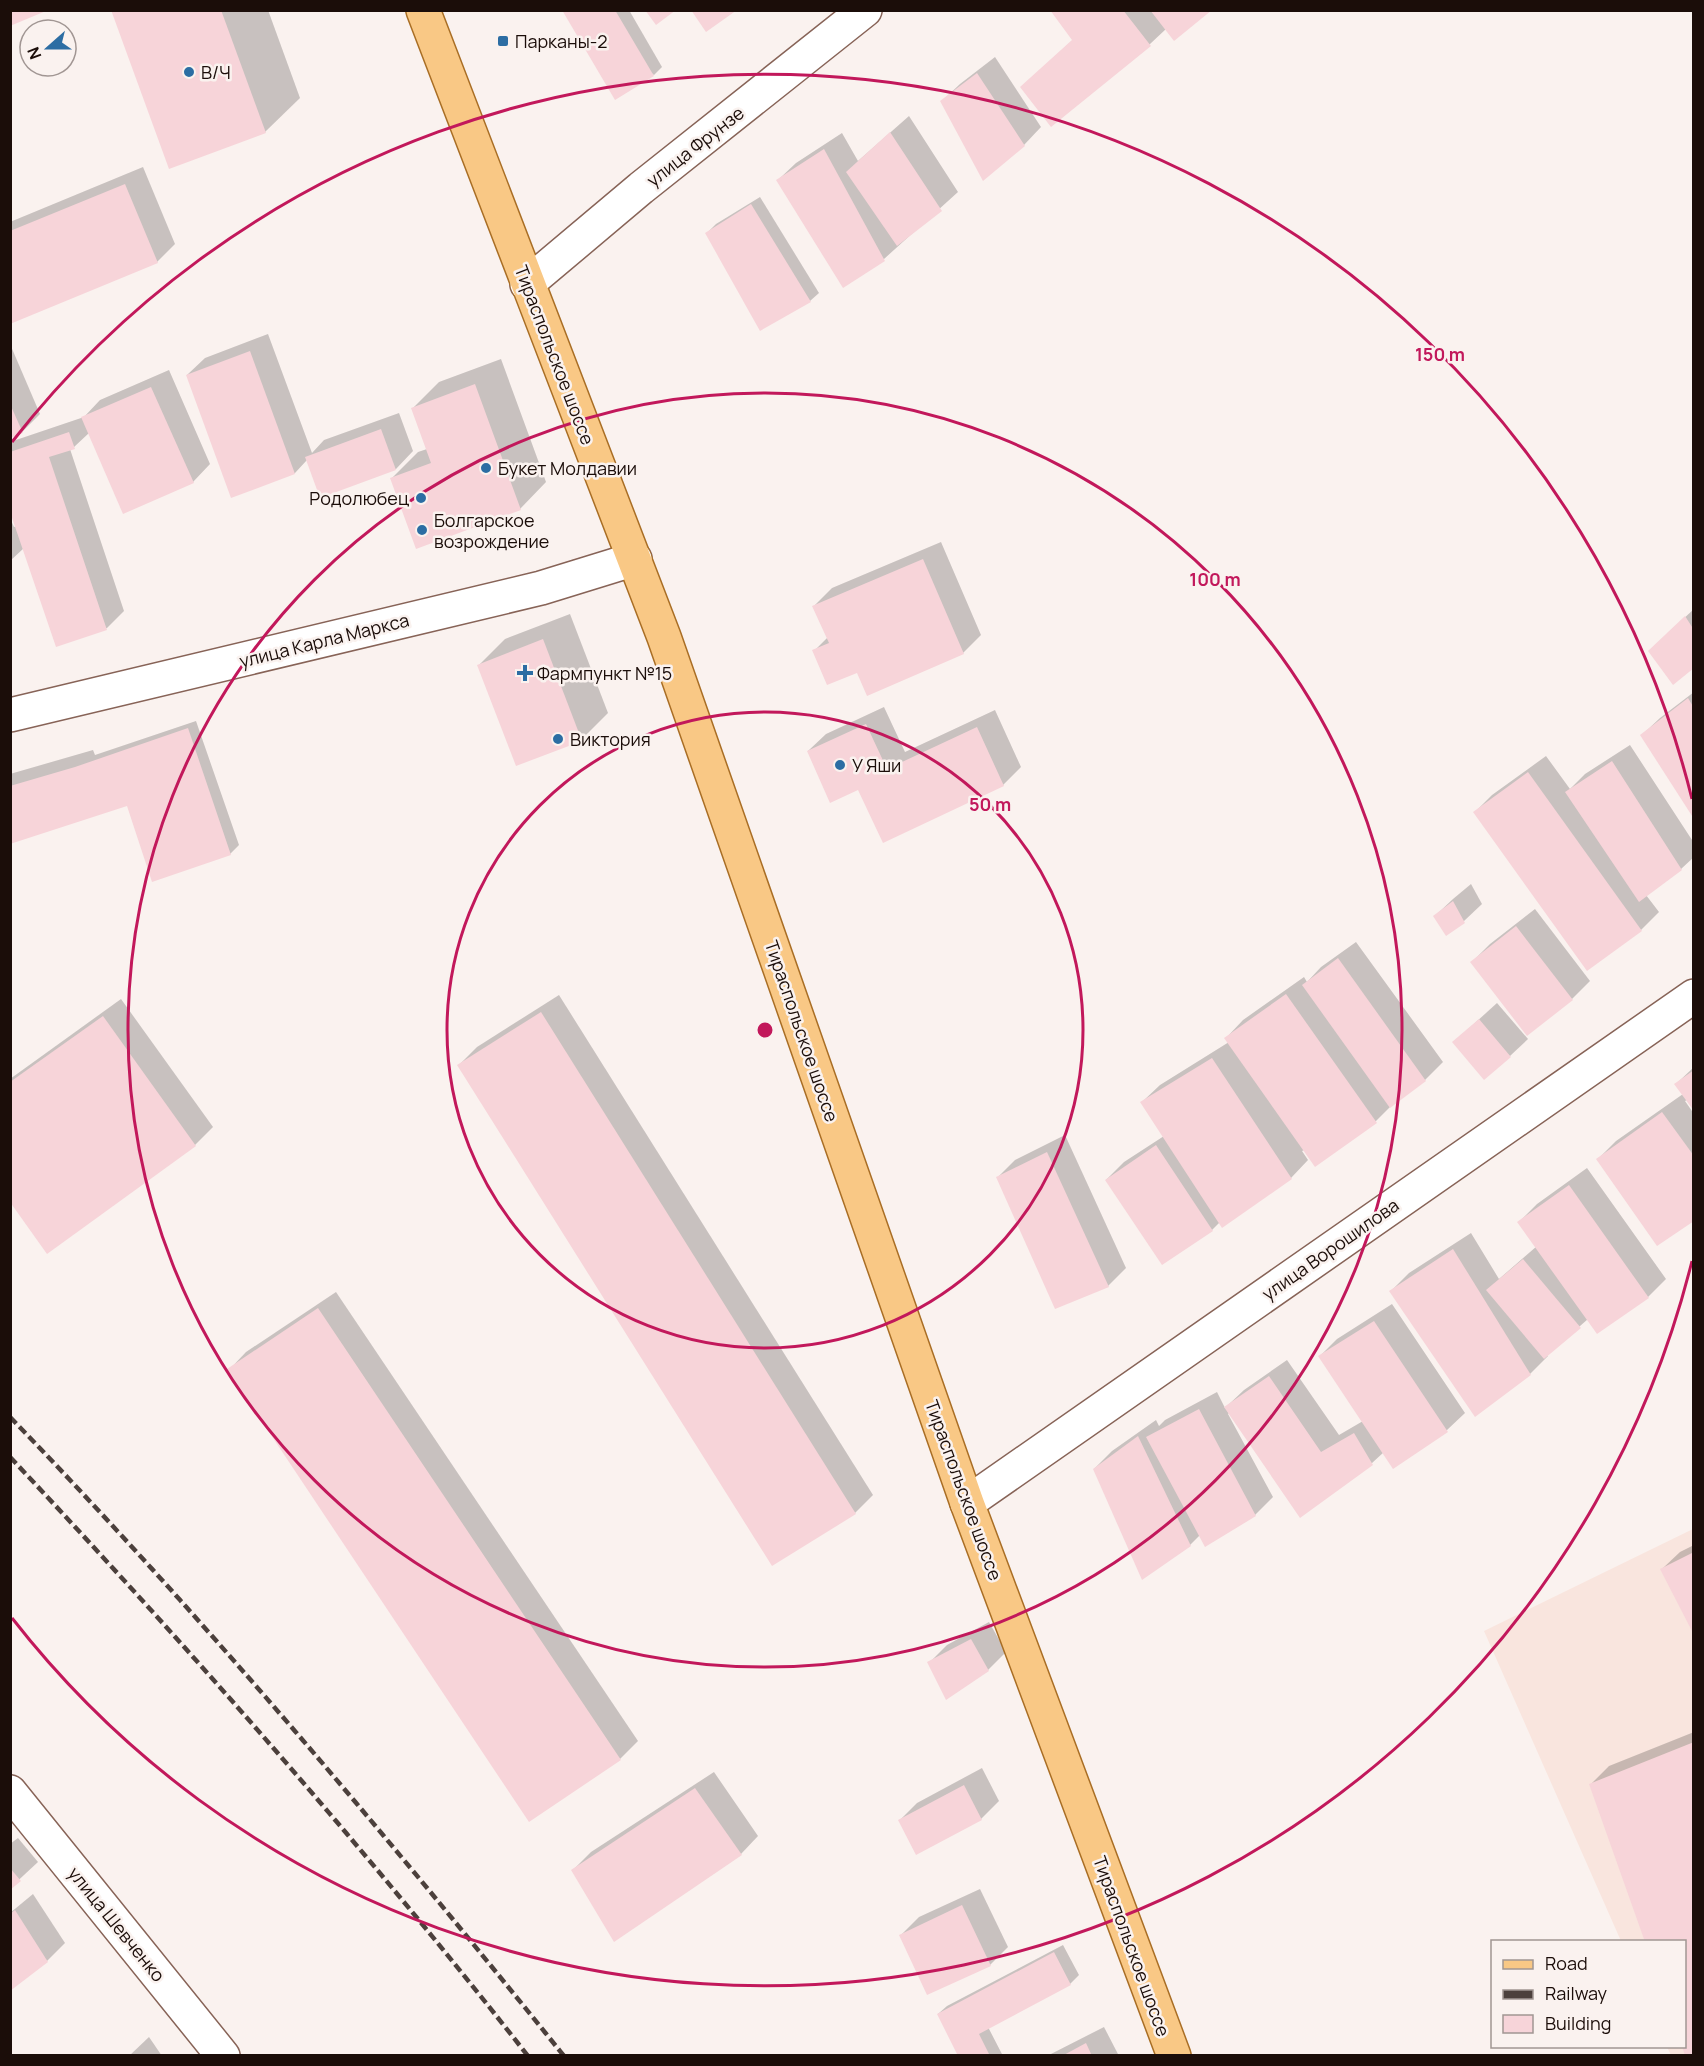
<svg xmlns="http://www.w3.org/2000/svg" width="1704" height="2066" font-family="Manrope,sans-serif">
<rect width="100%" height="100%" fill="#faf2ef"/>
<path fill="#f9e5de" d="M 1693,1529 L 1693,2055 L 1671,2055 L 1667,2047 L 1684,2046 L 1684,1942 L 1621,1941 L 1484,1631 Z"/>
<g fill="#0003">
<path d="M 113,10 L 268,10 L 300,98 L 265,132 Z"/>
<path d="M 564,10 L 629,10 L 662,67 L 654,75 Z"/>
<path d="M 1052,10 L 1210,10 L 1166,29 L 1150,44 L 1051,125 L 1022,87 L 1074,39 Z"/>
<path d="M 995,57 L 1041,127 L 1024,145 L 942,101 L 960,84 Z"/>
<path d="M 909,116 L 958,192 L 884,259 L 843,286 L 778,180 L 796,163 L 842,133 L 858,161 Z"/>
<path d="M 143,167 L 175,244 L 157,262 L 10,322 L 10,222 Z"/>
<path d="M 760,197 L 819,293 L 810,301 L 707,233 L 716,224 Z"/>
<path d="M 268,334 L 312,453 L 324,440 L 399,413 L 413,451 L 396,469 L 307,460 L 295,473 L 232,496 L 187,375 L 205,358 Z"/>
<path d="M 10,344 L 40,414 L 22,432 L 10,437 Z"/>
<path d="M 501,359 L 546,482 L 520,509 L 392,478 L 418,452 L 427,449 L 413,408 L 439,382 Z"/>
<path d="M 169,370 L 210,464 L 193,482 L 89,433 L 74,447 L 70,449 L 124,611 L 107,628 L 57,645 L 24,548 L 10,561 L 10,518 L 14,527 L 17,526 L 10,508 L 10,442 L 84,417 L 100,400 Z"/>
<path d="M 941,542 L 981,635 L 963,653 L 858,671 L 814,651 L 828,637 L 814,606 L 832,588 Z"/>
<path d="M 1694,609 L 1694,666 L 1668,633 Z"/>
<path d="M 570,614 L 608,713 L 581,740 L 479,665 L 505,639 Z"/>
<path d="M 1694,692 L 1694,817 L 1642,735 L 1660,718 Z"/>
<path d="M 884,707 L 905,752 L 995,710 L 1021,767 L 1003,785 L 859,788 L 808,751 L 826,734 Z"/>
<path d="M 196,721 L 239,845 L 230,854 L 128,804 L 10,843 L 10,774 L 93,750 L 95,755 Z"/>
<path d="M 1630,745 L 1694,843 L 1694,857 L 1681,869 L 1646,895 L 1659,912 L 1641,930 L 1475,812 L 1492,795 L 1546,756 L 1570,789 L 1585,774 Z"/>
<path d="M 1471,884 L 1482,904 L 1464,921 L 1446,934 L 1435,916 L 1453,899 Z"/>
<path d="M 1535,909 L 1590,981 L 1572,999 L 1472,962 L 1490,944 Z"/>
<path d="M 1356,942 L 1443,1062 L 1425,1080 L 1393,1104 L 1376,1121 L 1302,1151 L 1308,1160 L 1291,1178 L 1220,1222 L 1212,1230 L 1106,1180 L 1124,1162 L 1164,1136 L 1142,1102 L 1160,1085 L 1229,1042 L 1226,1038 L 1243,1020 L 1304,977 L 1307,982 L 1321,967 Z"/>
<path d="M 559,995 L 873,1495 L 855,1513 L 459,1065 L 477,1047 Z"/>
<path d="M 121,999 L 213,1127 L 195,1145 L 48,1251 L 10,1199 L 10,1079 Z"/>
<path d="M 1497,1003 L 1528,1039 L 1510,1056 L 1454,1042 Z"/>
<path d="M 1694,1067 L 1694,1109 L 1687,1100 L 1685,1101 L 1694,1114 L 1694,1219 L 1598,1159 L 1616,1141 L 1683,1094 L 1676,1084 Z"/>
<path d="M 1065,1135 L 1126,1268 L 1108,1286 L 1056,1307 L 998,1177 L 1015,1160 Z"/>
<path d="M 1587,1168 L 1666,1279 L 1648,1297 L 1598,1332 L 1588,1319 L 1547,1355 L 1548,1356 L 1530,1374 L 1391,1291 L 1409,1273 L 1471,1233 L 1499,1279 L 1537,1246 L 1519,1222 L 1537,1204 Z"/>
<path d="M 336,1292 L 638,1741 L 620,1759 L 229,1370 L 246,1352 Z"/>
<path d="M 1392,1304 L 1465,1413 L 1447,1430 L 1393,1466 L 1384,1452 L 1372,1463 L 1301,1515 L 1230,1412 L 1228,1414 L 1273,1497 L 1255,1515 L 1200,1535 L 1190,1545 L 1094,1469 L 1112,1451 L 1156,1420 L 1159,1426 L 1165,1420 L 1217,1392 L 1225,1408 L 1244,1390 L 1287,1360 L 1339,1435 L 1363,1421 L 1320,1356 L 1337,1339 Z"/>
<path d="M 1694,1545 L 1694,1631 L 1662,1569 L 1680,1552 Z"/>
<path d="M 989,1622 L 1006,1652 L 988,1670 L 929,1663 L 947,1645 Z"/>
<path d="M 1694,1732 L 1694,2056 L 1684,2046 L 1684,1942 L 1591,1784 L 1609,1766 Z"/>
<path d="M 982,1768 L 999,1801 L 981,1819 L 900,1820 L 917,1803 Z"/>
<path d="M 714,1772 L 758,1836 L 741,1854 L 573,1870 L 591,1852 Z"/>
<path d="M 18,1838 L 38,1862 L 10,1888 L 10,1844 Z"/>
<path d="M 980,1889 L 1008,1947 L 990,1965 L 901,1935 L 919,1917 Z"/>
<path d="M 33,1894 L 65,1943 L 47,1961 L 10,1989 L 10,1913 Z"/>
<path d="M 1063,1945 L 1079,1975 L 1070,1984 L 988,2027 L 1003,2056 L 960,2056 L 938,2014 L 947,2006 Z"/>
<path d="M 1104,2027 L 1119,2056 L 1047,2056 Z"/>
<path d="M 149,2037 L 162,2056 L 129,2056 Z"/>
</g>
<g fill="#f7d4d9">
<path d="M 10,10 L 46,10 L 46,11 L 10,26 Z"/>
<path d="M 111,10 L 221,10 L 266,133 L 169,169 Z"/>
<path d="M 562,10 L 615,10 L 654,76 L 615,100 Z"/>
<path d="M 645,10 L 676,10 L 656,25 Z"/>
<path d="M 691,10 L 737,10 L 706,32 Z"/>
<path d="M 1050,10 L 1123,10 L 1151,46 L 1051,127 L 1020,87 L 1072,40 Z"/>
<path d="M 1150,10 L 1212,10 L 1174,41 Z"/>
<path d="M 977,73 L 1025,146 L 983,181 L 940,101 Z"/>
<path d="M 890,132 L 942,211 L 897,246 L 846,172 Z"/>
<path d="M 824,149 L 885,261 L 843,288 L 776,180 Z"/>
<path d="M 125,184 L 158,263 L 10,324 L 10,231 Z"/>
<path d="M 751,204 L 811,302 L 760,331 L 705,233 Z"/>
<path d="M 250,351 L 295,474 L 231,498 L 186,375 Z"/>
<path d="M 475,384 L 521,510 L 416,549 L 390,478 L 431,463 L 411,408 Z"/>
<path d="M 151,387 L 194,483 L 123,514 L 81,417 Z"/>
<path d="M 10,404 L 23,433 L 10,438 Z"/>
<path d="M 381,429 L 396,470 L 320,498 L 305,457 Z"/>
<path d="M 69,432 L 75,449 L 49,457 L 107,630 L 56,647 L 10,512 L 10,452 Z"/>
<path d="M 923,559 L 964,654 L 867,696 L 857,673 L 827,685 L 812,650 L 829,643 L 812,606 Z"/>
<path d="M 1685,616 L 1694,630 L 1694,668 L 1673,685 L 1648,651 Z"/>
<path d="M 543,639 L 582,741 L 516,766 L 477,665 Z"/>
<path d="M 1688,698 L 1694,708 L 1694,819 L 1640,735 Z"/>
<path d="M 866,724 L 887,769 L 977,727 L 1004,786 L 883,843 L 858,790 L 830,803 L 807,751 Z"/>
<path d="M 188,728 L 231,855 L 152,882 L 127,806 L 10,844 L 10,786 L 75,767 Z"/>
<path d="M 1612,761 L 1682,870 L 1639,902 L 1565,792 Z"/>
<path d="M 1528,772 L 1642,931 L 1587,971 L 1473,812 Z"/>
<path d="M 1453,901 L 1465,923 L 1446,936 L 1433,916 Z"/>
<path d="M 1516,926 L 1573,1000 L 1527,1036 L 1470,962 Z"/>
<path d="M 1338,958 L 1426,1081 L 1390,1108 L 1302,985 Z"/>
<path d="M 1286,994 L 1377,1123 L 1315,1167 L 1224,1038 Z"/>
<path d="M 541,1012 L 856,1514 L 772,1566 L 457,1065 Z"/>
<path d="M 103,1016 L 196,1146 L 47,1254 L 10,1202 L 10,1082 Z"/>
<path d="M 1479,1019 L 1511,1057 L 1484,1080 L 1452,1042 Z"/>
<path d="M 1212,1058 L 1292,1179 L 1222,1228 L 1140,1102 Z"/>
<path d="M 1694,1070 L 1694,1111 L 1674,1084 Z"/>
<path d="M 1662,1112 L 1694,1156 L 1694,1221 L 1657,1246 L 1596,1159 Z"/>
<path d="M 1156,1145 L 1213,1231 L 1162,1265 L 1105,1180 Z"/>
<path d="M 1047,1152 L 1109,1287 L 1055,1309 L 996,1177 Z"/>
<path d="M 1569,1185 L 1649,1298 L 1597,1334 L 1517,1222 Z"/>
<path d="M 1453,1249 L 1531,1375 L 1475,1417 L 1389,1291 Z"/>
<path d="M 1523,1259 L 1581,1328 L 1544,1359 L 1486,1290 Z"/>
<path d="M 318,1308 L 621,1760 L 529,1822 L 227,1369 Z"/>
<path d="M 1374,1321 L 1448,1432 L 1393,1469 L 1318,1356 Z"/>
<path d="M 1269,1376 L 1321,1452 L 1354,1433 L 1373,1465 L 1300,1518 L 1224,1407 Z"/>
<path d="M 1199,1409 L 1256,1516 L 1205,1547 L 1146,1437 Z"/>
<path d="M 1138,1436 L 1191,1546 L 1142,1580 L 1093,1469 Z"/>
<path d="M 1694,1552 L 1694,1635 L 1660,1569 Z"/>
<path d="M 971,1639 L 989,1671 L 946,1700 L 927,1662 Z"/>
<path d="M 1694,1742 L 1694,2056 L 1685,2056 L 1682,2046 L 1684,2046 L 1684,1942 L 1645,1942 L 1589,1784 Z"/>
<path d="M 964,1785 L 982,1820 L 916,1855 L 898,1820 Z"/>
<path d="M 695,1788 L 742,1855 L 614,1942 L 571,1870 Z"/>
<path d="M 10,1868 L 21,1881 L 10,1890 Z"/>
<path d="M 962,1905 L 991,1966 L 927,1995 L 899,1935 Z"/>
<path d="M 15,1910 L 48,1962 L 10,1991 L 10,1914 Z"/>
<path d="M 1054,1952 L 1071,1985 L 979,2034 L 990,2056 L 958,2056 L 937,2014 Z"/>
<path d="M 1086,2043 L 1092,2056 L 1062,2056 Z"/>
</g>
<g fill="none" stroke-linecap="round" stroke-linejoin="round">
<defs>
<g id="street">
<path d="M 527,284 L 641,188 L 865,10"/>
<path d="M 967,1503 L 1694,996"/>
<path d="M 10,1792 L 223,2056"/>
</g>
<path id="secondary" d="M 10,715 L 541,588 L 635,559"/>
<path id="primary" d="M 423,10 L 664,637 L 967,1503 L 1174,2056"/>
</defs>
<use href="#street" stroke="#876357" stroke-width="36"/>
<use href="#secondary" stroke="#876357" stroke-width="36"/>
<use href="#primary" stroke="#a96e25" stroke-width="36"/>
<use href="#street" stroke="#fff" stroke-width="33"/>
<use href="#secondary" stroke="#fff" stroke-width="33"/>
<use href="#primary" stroke="#f9c885" stroke-width="33"/>
<g stroke="#4c403c" stroke-width="4.5" stroke-dasharray="9 4.5" stroke-linecap="butt">
<path d="M 10,1417 C 206,1620 387,1836 564,2056"/>
<path d="M 10,1457 C 191,1650 365,1848 528,2056"/>
</g>
</g>
<g fill="none" stroke="#c2185b" stroke-width="3">
<circle cx="765" cy="1030" r="318"/>
<circle cx="765" cy="1030" r="637"/>
<path d="M1692 1261A955 955 0 0 1 12 1618M12 442A955 955 0 0 1 1692 799"/>
</g>
<g fill="#2c6da3" stroke="#faf2ef" stroke-width="2">
<rect x="497" y="35" width="12" height="12" rx="3"/>
<circle cx="189" cy="72" r="6"/>
<circle cx="486" cy="468" r="6"/>
<circle cx="421" cy="498" r="6"/>
<circle cx="422" cy="530" r="6"/>
<path d="M522 664h6v6h6v6h-6v6h-6v-6h-6v-6h6z"/>
<circle cx="558" cy="739" r="6"/>
<circle cx="840" cy="765" r="6"/>
</g>
<g text-anchor="middle" dominant-baseline="central" stroke-width="5" stroke-linejoin="round" paint-order="stroke">
<g font-size="18" fill="#1b0d09" stroke="#faf2ef" text-anchor="start">
<text x="515" y="41">Парканы-2</text>
<text x="201" y="72">В/Ч</text>
<text x="498" y="468">Букет Молдавии</text>
<text x="409" y="498" text-anchor="end">Родолюбец</text>
<text x="434" y="520">Болгарское<tspan x="434" dy="21">возрождение</tspan></text>
<text x="537" y="673">Фармпункт №15</text>
<text x="570" y="739">Виктория</text>
<text x="852" y="765">У Яши</text>
</g>
<g font-size="18" fill="#1b0d09" stroke="#faf2ef">
<text transform="translate(695 146) rotate(-38)">улица Фрунзе</text>
<text transform="translate(555 355) rotate(69)">Тираспольское шоссе</text>
<text transform="translate(324 640) rotate(-14)">улица Карла Маркса</text>
<text transform="translate(802 1031) rotate(71)">Тираспольское шоссе</text>
<text transform="translate(1330 1249) rotate(-35)">улица Ворошилова</text>
<text transform="translate(964 1490) rotate(70)">Тираспольское шоссе</text>
<text transform="translate(117 1924) rotate(51)">улица Шевченко</text>
<text transform="translate(1132 1946) rotate(70)">Тираспольское шоссе</text>
</g>
</g>
<circle cx="765" cy="1030" r="9" fill="#c2185b" stroke="#faf2ef" stroke-width="3"/>
<g font-size="18" text-anchor="middle" font-weight="bold" fill="#c2185b" stroke="#faf2ef" stroke-width="5" stroke-linejoin="round" paint-order="stroke">
<text x="1440" y="361">150 m</text>
<text x="1215" y="586">100 m</text>
<text x="990" y="811">50 m</text>
</g>
<rect width="1704" height="2066" fill="none" stroke="#1b0d09" stroke-width="24"/>
<rect x="1491" y="1940" width="195" height="108" fill="#faf2ef" stroke="#a19693" stroke-width="1.5"/>
<rect x="1503" y="1960" width="30" height="9" fill="#f9c885" stroke="#a19693" stroke-width="1.5"/>
<text x="1545" y="1970" font-size="18" fill="#1b0d09">Road</text>
<rect x="1503" y="1990" width="30" height="9" fill="#4c403c" stroke="#a19693" stroke-width="1.5"/>
<text x="1545" y="2000" font-size="18" fill="#1b0d09">Railway</text>
<rect x="1503" y="2015" width="30" height="18" fill="#f7d4d9" stroke="#a19693" stroke-width="1.5"/>
<text x="1545" y="2030" font-size="18" fill="#1b0d09">Building</text>
<g transform="translate(48 48) rotate(249)"><circle r="28" fill="#faf2ef" stroke="#a19693" stroke-width="1.5"/>
<path d="M0-4.5L10 22L0 15L-10 22Z" fill="#2c6da3"/>
<text y="-9" font-size="16" font-weight="bold" text-anchor="middle" fill="#1b0d09">N</text>
</g>
</svg>
